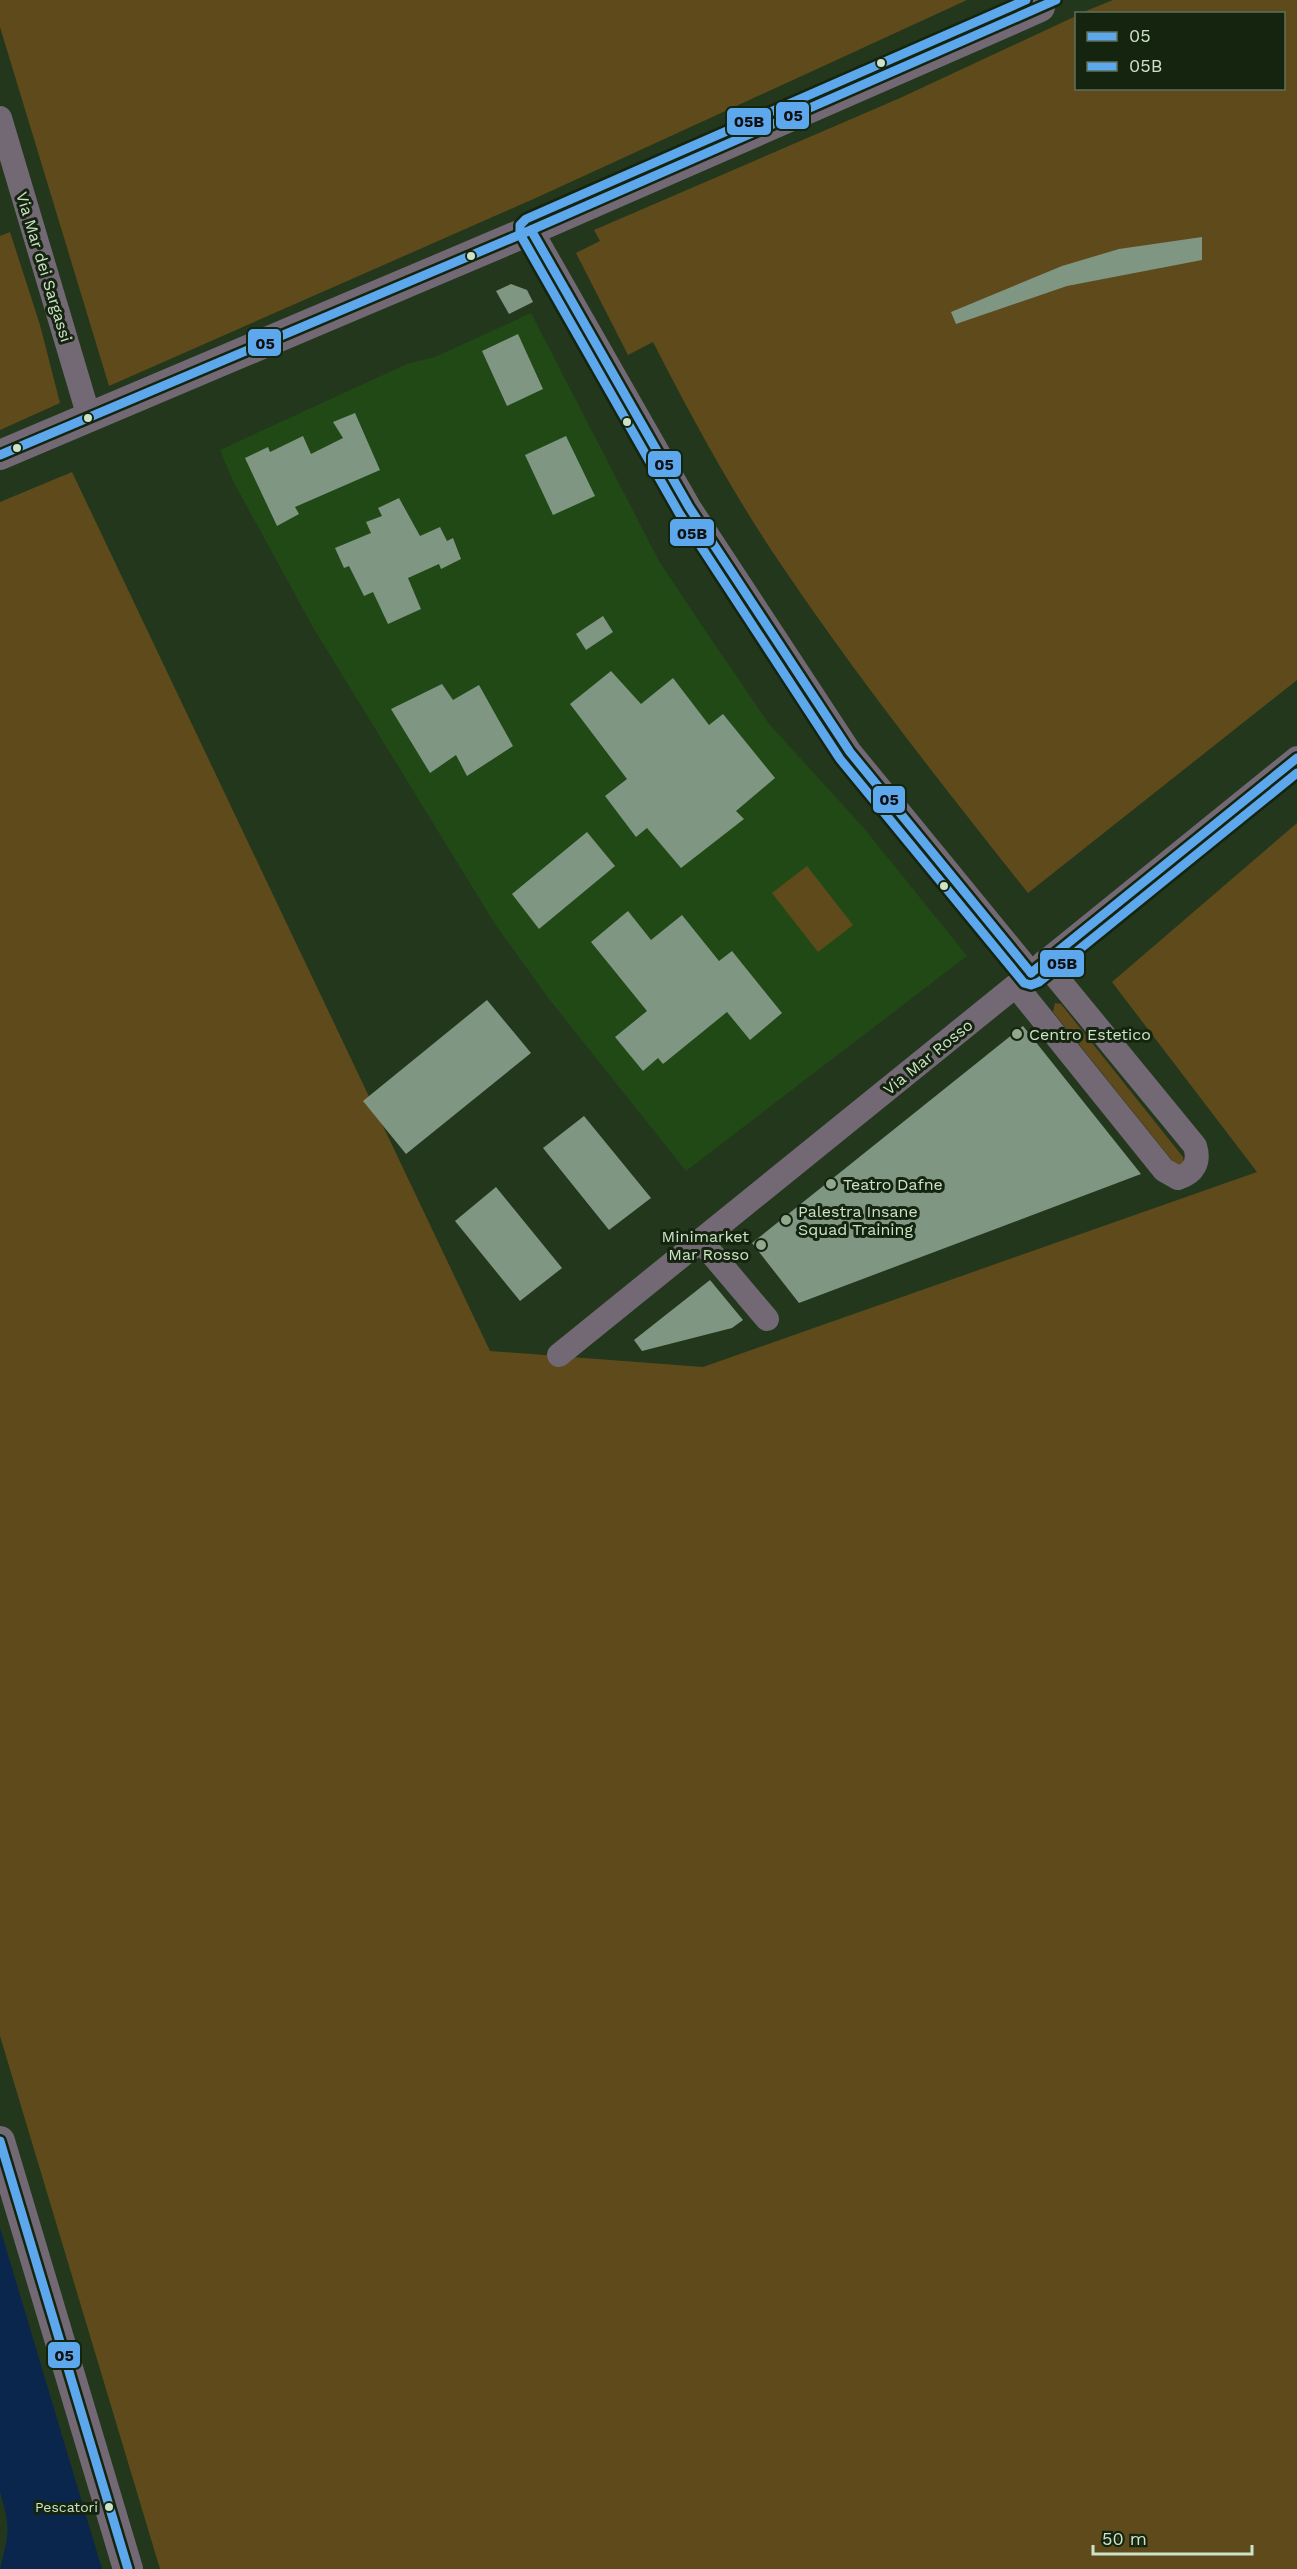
<svg xmlns="http://www.w3.org/2000/svg" width="1297" height="2569" font-family="'Work Sans',sans-serif">
<rect width="100%" height="100%" fill="#23371d"/>
<path fill="#214916" d="M 531,313 L 659,561 L 709,636 L 769,724 L 863,827 L 967,956 L 686,1171 L 549,999 L 495,924 L 314,629 L 233,481 L 220,450 L 407,364 L 435,357 Z"/>
<g fill="#5f4a1b">
<path d="M 0,0 L 967,0 L 538,197 L 109,386 L 0,27 Z"/>
<path d="M 1113,0 L 1297,0 L 1297,680 L 1028,893 C 942,785 857,677 780,563 C 732,492 692,418 653,342 L 628,355 L 576,253 L 600,241 L 594,230 L 900,98 L 1076,16 L 1076,88 L 1284,88 L 1284,14 L 1081,13 Z"/>
<path d="M 10,232 L 40,325 L 60,403 L 0,430 L 0,236 Z"/>
<path d="M 72,472 L 490,1351 L 703,1367 L 1257,1172 L 1112,982 L 1297,823 L 1297,2569 L 160,2569 L 0,2036 L 0,502 Z"/>
<path d="M 807,866 L 853,925 L 818,952 L 772,893 Z"/>
<path d="M 1055,1003 L 1061,1004 L 1183,1157 L 1184,1163 L 1180,1166 L 1175,1164 L 1053,1012 Z"/>
</g>
<path fill="#0a264c" d="M 0,2228 L 102,2569 L 0,2569 C 9,2532 11,2529 0,2492 Z"/>
<g fill="#7f9683">
<path d="M 1202,237 L 1202,260 L 1067,286 L 956,324 L 951,312 L 1062,266 L 1119,249 Z"/>
<path d="M 511,284 L 527,290 L 533,302 L 509,314 L 496,291 Z"/>
<path d="M 518,334 L 543,389 L 507,406 L 482,351 Z"/>
<path d="M 355,413 L 380,470 L 295,507 L 299,514 L 277,526 L 245,458 L 268,447 L 270,452 L 303,436 L 311,454 L 343,438 L 333,422 Z"/>
<path d="M 566,436 L 595,496 L 553,515 L 525,455 Z"/>
<path d="M 399,498 L 420,536 L 440,527 L 447,541 L 453,538 L 461,559 L 441,569 L 439,564 L 408,578 L 421,609 L 388,624 L 373,592 L 364,596 L 349,566 L 344,568 L 335,548 L 371,533 L 366,522 L 382,516 L 378,508 Z"/>
<path d="M 603,616 L 613,632 L 586,650 L 576,634 Z"/>
<path d="M 611,671 L 641,704 L 673,678 L 709,725 L 723,714 L 775,778 L 736,811 L 744,819 L 681,868 L 647,828 L 636,837 L 605,796 L 627,779 L 570,704 Z"/>
<path d="M 442,684 L 453,700 L 479,685 L 513,746 L 467,776 L 456,755 L 430,773 L 391,709 Z"/>
<path d="M 587,832 L 615,866 L 539,929 L 512,894 Z"/>
<path d="M 628,911 L 651,940 L 682,915 L 719,961 L 732,951 L 782,1013 L 750,1040 L 727,1012 L 663,1064 L 658,1058 L 643,1071 L 615,1037 L 647,1011 L 591,942 Z"/>
<path d="M 487,1000 L 531,1053 L 406,1154 L 363,1101 Z"/>
<path d="M 1023,1026 L 1141,1174 L 799,1303 L 752,1243 Z"/>
<path d="M 584,1116 L 651,1198 L 609,1230 L 543,1148 Z"/>
<path d="M 496,1187 L 562,1268 L 520,1301 L 455,1221 Z"/>
<path d="M 710,1280 L 743,1320 L 732,1328 L 642,1351 L 634,1340 Z"/>
</g>
<g fill="none" stroke-linecap="round" stroke-linejoin="round">
<g stroke="#736975" stroke-width="24">
<path d="M 0,118 L 89,417"/>
<path d="M 531,230 L 689,507 L 850,752 L 1031,973"/>
<path d="M 1016,986 L 1164,1170 L 1178,1178 C 1194,1173 1200,1162 1195,1146 L 1044,962"/>
<path d="M 701,1241 L 767,1319"/>
<path d="M 559,1355 L 1297,758"/>
</g>
<g stroke="#736975" stroke-width="30">
<path d="M 0,455 L 531,230 L 1011,20 L 1040,7 L 1038,0"/>
<path d="M 0,2141 L 128,2569"/>
</g>
<defs>
<g id="bus-1">
<path d="M 531,230 L 689,507 L 850,752 L 1031,973"/>
<path d="M 0,455 L 531,230 L 1056,0"/>
<path d="M 1031,973 L 1297,758"/>
<path d="M 0,2141 L 128,2569"/>
</g>
<path id="bus-2" d="M 1026,0 L 526,219 L 520,225 L 520,234 L 679,513 L 840,759 L 1024,983 L 1031,985 L 1039,982 L 1297,773"/>
</defs>
<use href="#bus-1" stroke="#14240f" stroke-width="14"/>
<use href="#bus-2" stroke="#14240f" stroke-width="14"/>
<use href="#bus-1" stroke="#5da7ec" stroke-width="9"/>
<use href="#bus-2" stroke="#5da7ec" stroke-width="9"/>
</g>
<g fill="#cde3c8" stroke="#14240f" stroke-width="2">
<circle cx="881" cy="63" r="5"/>
<circle cx="471" cy="256" r="5"/>
<circle cx="88" cy="418" r="5"/>
<circle cx="627" cy="422" r="5"/>
<circle cx="17" cy="448" r="5"/>
<circle cx="944" cy="886" r="5"/>
<circle cx="109" cy="2507" r="5"/>
</g>
<g fill="#92a78c" stroke="#14240f" stroke-width="2">
<circle cx="1017" cy="1034" r="6"/>
<circle cx="831" cy="1184" r="6"/>
<circle cx="786" cy="1220" r="6"/>
<circle cx="761" cy="1245" r="6"/>
</g>
<g text-anchor="middle" dominant-baseline="central" stroke-width="6" stroke-linejoin="round" paint-order="stroke">
<g font-size="14" fill="#cde3c8" stroke="#14240f" text-anchor="end">
<text x="98" y="2507">Pescatori</text>
</g>
<g font-size="16" fill="#cde3c8" stroke="#14240f">
<text transform="translate(44 267) rotate(73)">Via Mar dei Sargassi</text>
<text transform="translate(928 1057) rotate(-39)">Via Mar Rosso</text>
</g>
<g font-size="16" fill="#cde3c8" stroke="#14240f" text-anchor="start">
<text x="1029" y="1034">Centro Estetico</text>
<text x="843" y="1184">Teatro Dafne</text>
<text x="798" y="1211">Palestra Insane<tspan x="798" dy="18">Squad Training</tspan></text>
<text x="749" y="1236" text-anchor="end">Minimarket<tspan x="749" dy="18">Mar Rosso</tspan></text>
</g>
</g>
<g stroke="#14240f" stroke-width="2">
<rect x="775" y="101" width="35" height="29" rx="6" fill="#5da7ec"/>
<rect x="726" y="107" width="46" height="29" rx="6" fill="#5da7ec"/>
<rect x="247" y="328" width="35" height="29" rx="6" fill="#5da7ec"/>
<rect x="647" y="450" width="35" height="28" rx="6" fill="#5da7ec"/>
<rect x="669" y="518" width="46" height="29" rx="6" fill="#5da7ec"/>
<rect x="872" y="785" width="34" height="29" rx="6" fill="#5da7ec"/>
<rect x="1039" y="949" width="46" height="29" rx="6" fill="#5da7ec"/>
<rect x="47" y="2341" width="34" height="28" rx="6" fill="#5da7ec"/>
</g>
<g font-size="16" text-anchor="middle" font-weight="bold" fill="#111">
<text x="793" y="121">05</text>
<text x="749" y="127">05B</text>
<text x="265" y="349">05</text>
<text x="664" y="470">05</text>
<text x="692" y="539">05B</text>
<text x="889" y="805">05</text>
<text x="1062" y="969">05B</text>
<text x="64" y="2361">05</text>
</g>
<rect x="1075" y="12" width="210" height="78" fill="#14240f" stroke="#5e7059" stroke-width="1.5"/>
<rect x="1087" y="32" width="30" height="9" fill="#5da7ec" stroke="#5e7059" stroke-width="1.5"/>
<text x="1129" y="42" font-size="18" fill="#cde3c8">05</text>
<rect x="1087" y="62" width="30" height="9" fill="#5da7ec" stroke="#5e7059" stroke-width="1.5"/>
<text x="1129" y="72" font-size="18" fill="#cde3c8">05B</text>
<path d="M1093 2545v9h159v-9" fill="none" stroke="#cde3c8" stroke-width="3"/>
<text x="1102" y="2545" font-size="18" fill="#cde3c8" stroke="#14240f" stroke-width="4.5" paint-order="stroke">50 m</text>
</svg>
